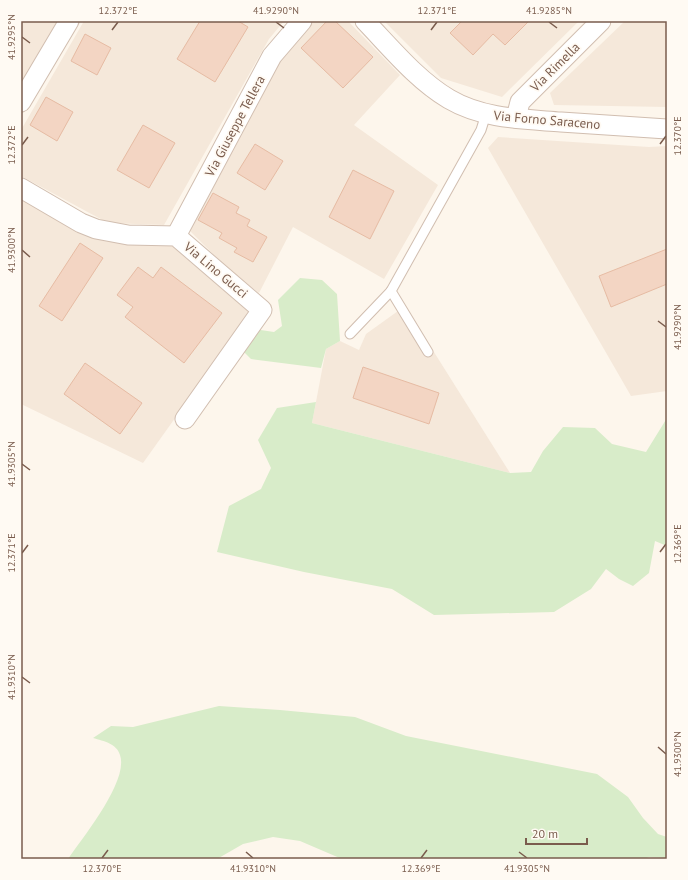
<svg xmlns="http://www.w3.org/2000/svg" width="688" height="880" font-family="'PT Sans',sans-serif">
<rect width="100%" height="100%" fill="#fdf6ec"/>
<g fill="#f5e8da">
<path d="M 21,21 L 58,21 L 21,83 Z"/>
<path d="M 84,21 L 284,21 L 269,39 L 164,225 L 108,223 L 21,176 L 21,130 Z"/>
<path d="M 313,21 L 348,21 L 400,75 L 354,125 L 438,185 L 384,279 L 293,227 L 259,293 L 232,273 L 189,230 L 280,60 Z"/>
<path d="M 384,21 L 579,21 L 502,97 L 441,78 Z"/>
<path d="M 625,21 L 667,21 L 667,107 L 554,105 L 550,93 Z"/>
<path d="M 498,137 L 649,147 L 667,146 L 667,391 L 631,396 L 488,148 Z"/>
<path d="M 21,195 L 104,241 L 172,246 L 250,313 L 143,463 L 21,404 Z"/>
<path d="M 405,306 L 510,473 L 312,423 L 326,349 L 340,341 L 359,350 L 366,334 Z"/>
</g>
<g fill="#d8ecc9">
<path d="M 300,278 L 322,280 L 337,294 L 340,341 L 326,349 L 321,368 L 251,359 L 239,347 L 254,329 L 274,332 L 282,326 L 278,300 Z"/>
<path d="M 316,402 L 312,423 L 510,473 L 531,472 L 543,451 L 563,427 L 595,428 L 612,444 L 646,452 L 667,418 L 667,546 L 655,541 L 649,573 L 633,586 L 619,579 L 606,569 L 591,589 L 554,612 L 434,615 L 392,589 L 304,572 L 217,552 L 229,506 L 261,489 L 271,468 L 258,440 L 277,408 Z"/>
<path d="M 219,706 L 280,710 L 355,717 L 406,736 L 597,774 L 628,797 L 643,818 L 658,834 L 667,837 L 667,858 L 649,857 L 644,859 L 342,859 L 300,841 L 273,837 L 243,844 L 217,859 L 68,859 C 83,837 129,781 120,755 C 117,744 104,741 93,738 L 111,726 L 133,727 Z"/>
</g>
<g fill="#f3d5c3" stroke="#e6bba3">
<path d="M 200,21 L 238,21 L 248,27 L 215,82 L 177,59 Z"/>
<path d="M 327,21 L 335,21 L 373,57 L 343,88 L 301,48 Z"/>
<path d="M 462,21 L 529,21 L 505,45 L 493,34 L 473,55 L 450,33 Z"/>
<path d="M 85,34 L 111,48 L 97,75 L 71,61 Z"/>
<path d="M 46,97 L 73,112 L 57,141 L 30,125 Z"/>
<path d="M 143,125 L 175,143 L 149,188 L 117,170 Z"/>
<path d="M 255,144 L 283,161 L 265,190 L 237,173 Z"/>
<path d="M 353,170 L 394,191 L 370,239 L 329,217 Z"/>
<path d="M 213,193 L 239,207 L 236,213 L 250,220 L 247,226 L 267,237 L 253,262 L 234,252 L 237,248 L 219,238 L 222,233 L 198,220 Z"/>
<path d="M 80,243 L 103,258 L 62,321 L 39,306 Z"/>
<path d="M 667,249 L 667,284 L 611,307 L 599,276 Z"/>
<path d="M 138,267 L 153,278 L 161,267 L 222,313 L 184,363 L 125,317 L 133,307 L 117,295 Z"/>
<path d="M 85,363 L 142,403 L 120,434 L 64,394 Z"/>
<path d="M 363,367 L 439,393 L 429,424 L 353,398 Z"/>
</g>
<g fill="none" stroke-linecap="round" stroke-linejoin="round">
<defs>
<g id="service">
<path d="M 350,334 L 391,291"/>
<path d="M 428,352 L 391,291 L 481,130 L 486,114"/>
</g>
<g id="minor">
<path d="M 365,21 C 391,48 417,80 449,99 C 483,119 523,119 561,122 C 596,124 632,127 667,129"/>
<path d="M 21,102 L 69,21"/>
<path d="M 516,118 L 520,102 L 601,21"/>
<path d="M 21,188 L 81,223 L 96,229 L 128,235 L 176,236 L 262,310 L 185,419"/>
<path d="M 176,236 L 272,56 L 302,21"/>
</g>
</defs>
<use href="#service" stroke="#d1beb0" stroke-width="11"/>
<use href="#minor" stroke="#d1beb0" stroke-width="21"/>
<use href="#service" stroke="#fff" stroke-width="9"/>
<use href="#minor" stroke="#fff" stroke-width="19"/>
</g>
<path fill="none" stroke="#7a5c4d" stroke-width="1.5" d="M 276,22 L 284,28M 549,22 L 557,28M 112,30 L 118,22M 431,30 L 437,22M 22,37 L 30,43M 660,144 L 666,136M 22,145 L 28,137M 22,250 L 30,257M 658,321 L 666,327M 22,464 L 30,470M 660,552 L 666,544M 22,553 L 28,545M 22,677 L 30,683M 658,747 L 666,754M 246,852 L 253,858M 519,852 L 527,858M 102,858 L 108,850M 421,858 L 427,850"/>
<g text-anchor="middle" dominant-baseline="central" stroke-width="3.5" stroke-linejoin="round" paint-order="stroke">
<g font-size="13" fill="#7a5c4d" stroke="#fffaf3">
<text transform="translate(555 67) rotate(-45)">Via Rimella</text>
<text transform="translate(547 120) rotate(5)">Via Forno Saraceno</text>
<text transform="translate(235 126) rotate(-62)">Via Giuseppe Tellera</text>
<text transform="translate(216 270) rotate(40)">Via Lino Gucci</text>
</g>
</g>
<rect width="688" height="880" fill="none" stroke="#fffaf3" stroke-width="44"/>
<path d="M526 838v6h61v-6" fill="none" stroke="#7a5c4d" stroke-width="2"/>
<text x="532" y="838" font-size="12" fill="#7a5c4d" stroke="#fffaf3" stroke-width="3" paint-order="stroke">20 m</text>
<rect x="22" y="22" width="644" height="836" fill="none" stroke="#7a5c4d" stroke-width="1.5"/>
<g font-size="10" text-anchor="middle" fill="#7a5c4d">
<text x="118" y="14">12.372°E</text>
<text x="276" y="14">41.9290°N</text>
<text x="437" y="14">12.371°E</text>
<text x="549" y="14">41.9285°N</text>
<text transform="translate(11 37) rotate(-90)" y="4">41.9295°N</text>
<text transform="translate(677 136) rotate(-90)" y="4">12.370°E</text>
<text transform="translate(11 145) rotate(-90)" y="4">12.372°E</text>
<text transform="translate(11 250) rotate(-90)" y="4">41.9300°N</text>
<text transform="translate(677 327) rotate(-90)" y="4">41.9290°N</text>
<text transform="translate(11 464) rotate(-90)" y="4">41.9305°N</text>
<text transform="translate(677 544) rotate(-90)" y="4">12.369°E</text>
<text transform="translate(11 553) rotate(-90)" y="4">12.371°E</text>
<text transform="translate(11 677) rotate(-90)" y="4">41.9310°N</text>
<text transform="translate(677 754) rotate(-90)" y="4">41.9300°N</text>
<text x="102" y="872">12.370°E</text>
<text x="253" y="872">41.9310°N</text>
<text x="421" y="872">12.369°E</text>
<text x="527" y="872">41.9305°N</text>
</g>
</svg>
